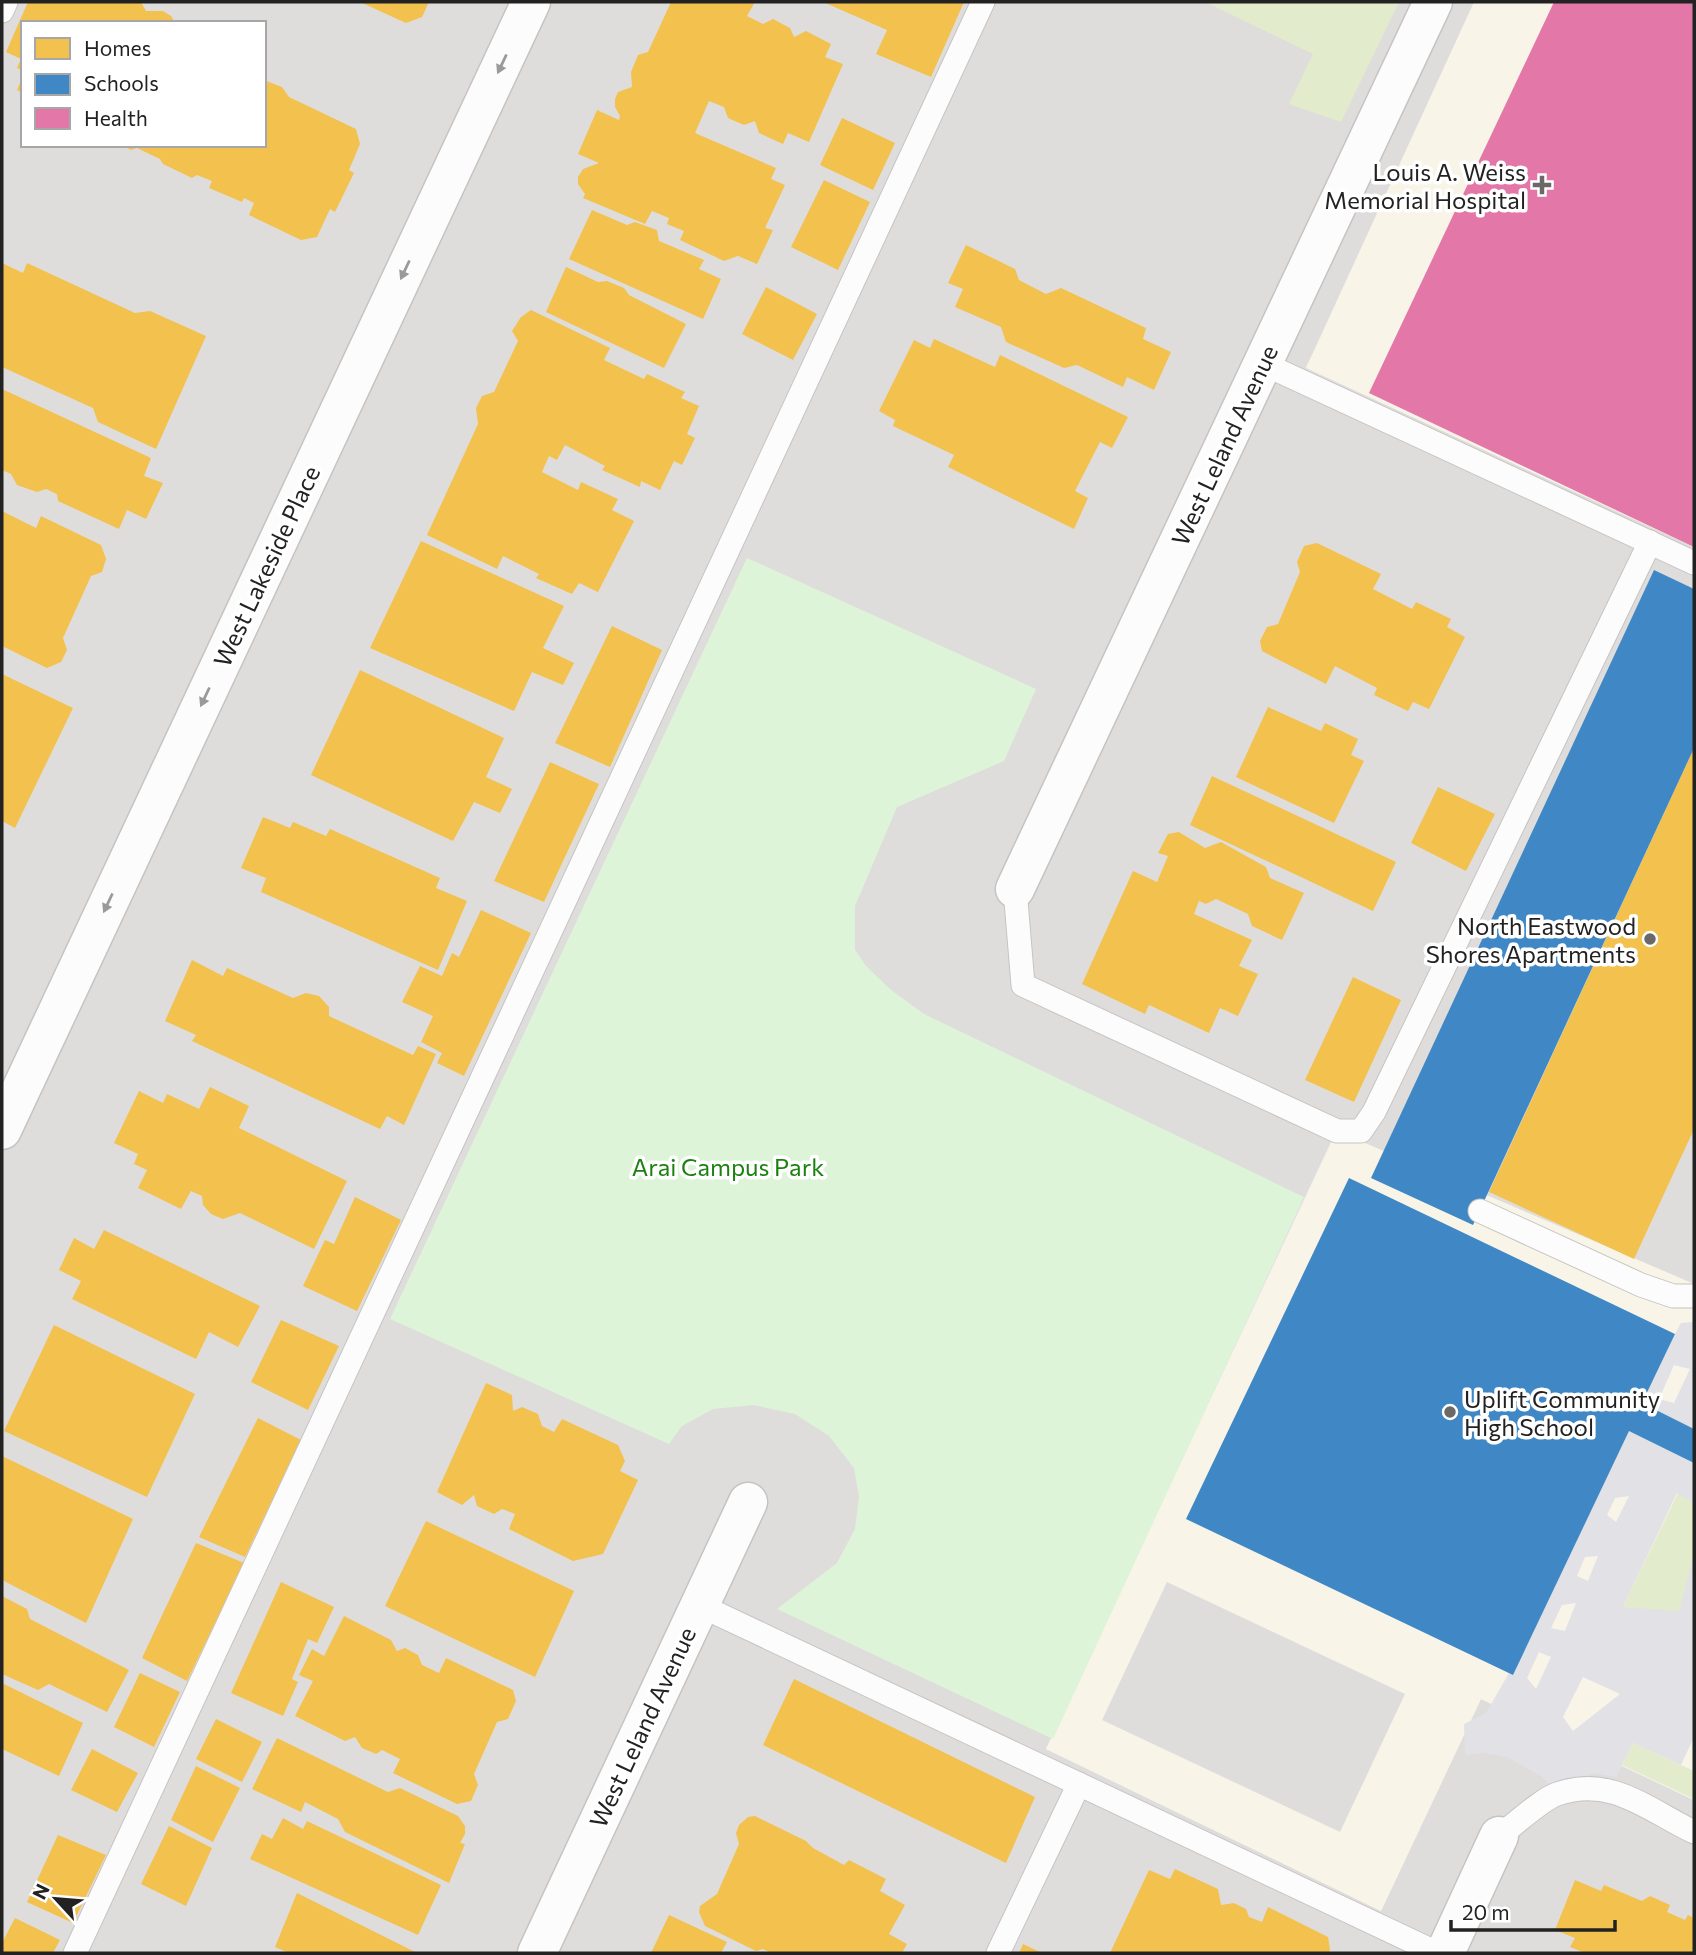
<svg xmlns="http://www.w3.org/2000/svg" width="1696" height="1955" font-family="Commissioner,sans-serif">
<rect width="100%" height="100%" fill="#f0edeb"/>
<path fill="#dfdddc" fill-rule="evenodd" d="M 2,2 L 1491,2 L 1306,367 L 1694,547 L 1694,1284 L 1336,1131 L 1046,1749 L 1381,1911 L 1481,1699 L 1694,1800 L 1694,1953 L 2,1953 ZM 23,23 L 264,23 L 264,145 L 23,145 Z"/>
<g fill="#f8f4e8">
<path d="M 1474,2 L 1694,2 L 1694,547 L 1306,368 Z"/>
<path d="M 1337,1131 L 1694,1284 L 1694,1800 L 1481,1699 L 1381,1911 L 1046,1749 Z"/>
</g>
<g fill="#dedddc">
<path d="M 1021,2 L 1205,2 L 1314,54 L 1179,334 L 921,210 Z"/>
<path d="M 2,100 L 23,111 L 23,145 L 92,145 L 301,249 L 265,361 L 2,239 Z"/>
<path d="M 819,420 L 1063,535 L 1002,665 L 758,549 Z"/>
<path d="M 1348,432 L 1609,553 L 1569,640 L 1291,511 L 1312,465 L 1328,471 Z"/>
<path d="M 1167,1582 L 1405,1694 L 1340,1832 L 1102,1720 Z"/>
</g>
<g fill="#e2ebcb">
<path d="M 1205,2 L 1399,2 L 1341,122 L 1289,104 L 1313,54 Z"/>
<path d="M 1678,1493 L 1694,1504 L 1694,1553 L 1679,1612 L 1623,1607 Z"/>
<path d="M 1633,1743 L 1694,1771 L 1694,1799 L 1622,1765 Z"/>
</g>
<path fill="#ddf4d8" d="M 747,558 L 1036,689 L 1004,761 L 897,807 L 855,906 L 855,950 L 866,966 L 891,990 L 924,1014 L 1304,1197 L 1053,1739 L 777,1609 L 837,1563 L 855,1529 L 859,1497 L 854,1468 L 829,1436 L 795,1414 L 753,1405 L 713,1409 L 682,1426 L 669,1444 L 390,1319 Z"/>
<path fill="#e2e1e5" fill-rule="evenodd" d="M 1694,1322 L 1694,1504 L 1677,1493 L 1623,1607 L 1679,1611 L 1694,1553 L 1694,1737 L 1681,1765 L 1633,1743 L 1616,1777 L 1593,1773 L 1553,1787 L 1541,1776 L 1507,1757 L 1484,1753 L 1465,1755 L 1464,1724 L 1486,1713 L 1509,1673 L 1513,1674 L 1675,1334 L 1681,1323 ZM 1674,1365 L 1690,1369 L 1674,1403 L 1659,1399 ZM 1629,1496 L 1616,1522 L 1607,1515 L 1615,1498 ZM 1598,1556 L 1588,1581 L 1577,1576 L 1585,1557 ZM 1576,1603 L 1565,1631 L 1551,1628 L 1562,1605 ZM 1539,1652 L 1551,1657 L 1536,1689 L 1527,1678 ZM 1583,1677 L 1620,1694 L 1573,1731 L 1563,1717 Z"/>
<g fill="#f2c14e">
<path d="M 28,2 L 141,2 L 146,11 L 163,11 L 171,16 L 175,23 L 23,23 L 23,71 L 17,68 L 21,59 L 6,52 Z"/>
<path d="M 360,2 L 429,2 L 422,17 L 406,23 Z"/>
<path d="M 671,2 L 755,2 L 747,16 L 763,24 L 773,19 L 790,28 L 794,37 L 806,31 L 831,44 L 825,57 L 843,64 L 809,142 L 788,133 L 783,144 L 759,133 L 755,121 L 744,125 L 728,118 L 724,107 L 709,101 L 695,133 L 776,168 L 771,179 L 785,185 L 765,228 L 773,230 L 757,264 L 738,256 L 724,261 L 680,240 L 684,231 L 667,224 L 669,218 L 652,211 L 645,224 L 583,198 L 585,194 L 578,184 L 578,177 L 583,169 L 599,163 L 578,154 L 597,110 L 619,120 L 620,116 L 615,107 L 615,99 L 618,92 L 632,87 L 631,72 L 638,55 L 648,52 Z"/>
<path d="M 823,2 L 964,2 L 931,77 L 876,54 L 887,30 Z"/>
<path d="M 23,76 L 23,93 L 17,90 Z"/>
<path d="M 264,80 L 282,87 L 289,97 L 356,129 L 360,144 L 349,170 L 354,173 L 335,212 L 330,209 L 317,237 L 301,240 L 249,215 L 254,203 L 244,198 L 242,202 L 209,188 L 212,181 L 197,175 L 192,178 L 163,164 L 160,159 L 137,148 L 131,150 L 121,145 L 264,145 Z"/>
<path d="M 842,118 L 895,143 L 873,190 L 820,165 Z"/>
<path d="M 824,180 L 870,202 L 838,270 L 791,247 Z"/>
<path d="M 592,210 L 627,225 L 635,222 L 657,230 L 659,241 L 704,260 L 699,269 L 721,279 L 703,319 L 569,259 Z"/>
<path d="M 966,245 L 1015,269 L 1019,280 L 1046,294 L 1061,288 L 1146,328 L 1143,339 L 1171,352 L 1154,390 L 1127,377 L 1123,387 L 1077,365 L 1064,368 L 1006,342 L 1001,327 L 955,307 L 963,289 L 948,283 Z"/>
<path d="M 2,263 L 23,273 L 27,263 L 135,313 L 150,311 L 206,336 L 156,449 L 98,422 L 93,408 L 2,367 Z"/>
<path d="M 566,267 L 598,282 L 607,281 L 624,288 L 629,295 L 686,324 L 664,368 L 546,312 Z"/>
<path d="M 766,287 L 817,314 L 793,360 L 742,334 Z"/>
<path d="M 531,310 L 610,348 L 604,360 L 644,379 L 647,374 L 685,392 L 681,398 L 699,406 L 687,434 L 695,438 L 682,465 L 674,461 L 660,490 L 641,481 L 640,487 L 602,470 L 605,466 L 565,445 L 557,460 L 549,456 L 542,472 L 578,490 L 581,482 L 618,499 L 612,510 L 634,521 L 598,592 L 579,583 L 572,594 L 536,578 L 539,574 L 503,556 L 497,569 L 427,535 L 478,424 L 476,408 L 482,396 L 494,392 L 518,341 L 512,331 L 521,317 Z"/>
<path d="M 934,339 L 995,367 L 1000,355 L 1128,417 L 1112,448 L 1100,442 L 1075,491 L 1088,498 L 1074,529 L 948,467 L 954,455 L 893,426 L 895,420 L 879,411 L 914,340 L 930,348 Z"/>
<path d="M 2,389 L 151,458 L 144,476 L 163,483 L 146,519 L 127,510 L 119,529 L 58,501 L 57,494 L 46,489 L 37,492 L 17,485 L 11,474 L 2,470 Z"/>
<path d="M 2,511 L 36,528 L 41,516 L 101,545 L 106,559 L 102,572 L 91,576 L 63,638 L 67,650 L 61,662 L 47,668 L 2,646 Z"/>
<path d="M 421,541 L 564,606 L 543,648 L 574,663 L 563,685 L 532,672 L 514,711 L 370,648 Z"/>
<path d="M 1317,543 L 1381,574 L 1373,589 L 1412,609 L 1416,602 L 1451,619 L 1447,627 L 1465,637 L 1429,709 L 1413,702 L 1408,711 L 1374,695 L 1377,688 L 1335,666 L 1326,684 L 1262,651 L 1260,641 L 1267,627 L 1278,624 L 1300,572 L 1297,562 L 1304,546 Z"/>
<path d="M 612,626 L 662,650 L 610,767 L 555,743 Z"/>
<path d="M 360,670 L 504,738 L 486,777 L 512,789 L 500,813 L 474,802 L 453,841 L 311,775 Z"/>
<path d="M 2,674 L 73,708 L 15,828 L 2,821 Z"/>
<path d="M 1268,707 L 1321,731 L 1325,723 L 1358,739 L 1351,755 L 1364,761 L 1334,823 L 1236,777 Z"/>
<path d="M 1694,748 L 1694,1129 L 1634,1259 L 1489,1192 Z"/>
<path d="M 550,762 L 599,784 L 544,902 L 494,881 Z"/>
<path d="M 1212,776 L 1396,862 L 1373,911 L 1190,825 Z"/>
<path d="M 1438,787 L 1495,814 L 1466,871 L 1411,843 Z"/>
<path d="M 263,817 L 290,828 L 293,822 L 326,836 L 330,829 L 440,878 L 436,888 L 467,901 L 438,970 L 261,892 L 266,878 L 241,868 Z"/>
<path d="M 1179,832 L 1205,848 L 1221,842 L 1266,867 L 1270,878 L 1304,893 L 1282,940 L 1252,926 L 1248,914 L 1216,899 L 1206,904 L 1199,901 L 1194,914 L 1252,940 L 1239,966 L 1258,974 L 1238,1016 L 1220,1008 L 1209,1033 L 1149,1005 L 1145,1014 L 1082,984 L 1133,871 L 1157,882 L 1168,856 L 1158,853 L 1168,834 Z"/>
<path d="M 481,910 L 531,933 L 464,1076 L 437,1063 L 442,1053 L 421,1042 L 433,1016 L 402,1002 L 420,966 L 442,976 L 452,953 L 459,957 Z"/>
<path d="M 192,960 L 223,976 L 227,968 L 293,998 L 306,993 L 319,996 L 329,1007 L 329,1016 L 413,1055 L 418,1046 L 436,1054 L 404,1125 L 387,1116 L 380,1129 L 192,1041 L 196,1035 L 165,1021 Z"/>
<path d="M 1353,977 L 1401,1000 L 1354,1102 L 1305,1080 Z"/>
<path d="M 210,1087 L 249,1106 L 239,1128 L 347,1181 L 314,1249 L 240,1213 L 223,1219 L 211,1214 L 203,1205 L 202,1196 L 191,1191 L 181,1209 L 138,1188 L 147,1170 L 134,1164 L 138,1154 L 114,1143 L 139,1091 L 163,1103 L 167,1094 L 199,1109 Z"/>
<path d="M 355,1197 L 401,1220 L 357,1311 L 303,1286 L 325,1240 L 334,1244 Z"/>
<path d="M 104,1230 L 260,1306 L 238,1347 L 209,1332 L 196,1359 L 72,1299 L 81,1281 L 59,1270 L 74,1238 L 94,1249 Z"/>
<path d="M 281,1320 L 339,1346 L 308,1410 L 251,1382 Z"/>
<path d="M 54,1325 L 195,1394 L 147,1497 L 4,1431 Z"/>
<path d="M 486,1383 L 512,1395 L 513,1411 L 522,1407 L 538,1414 L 542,1426 L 554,1432 L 562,1419 L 618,1445 L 625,1461 L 620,1471 L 638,1480 L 603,1554 L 573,1561 L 509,1529 L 515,1514 L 502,1509 L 494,1514 L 477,1506 L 474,1495 L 462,1505 L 437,1492 Z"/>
<path d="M 258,1418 L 301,1440 L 245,1557 L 199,1537 Z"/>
<path d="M 2,1456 L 133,1519 L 86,1623 L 2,1580 Z"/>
<path d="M 426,1521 L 574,1591 L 535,1677 L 385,1606 Z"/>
<path d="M 196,1543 L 244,1563 L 187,1681 L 142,1658 Z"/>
<path d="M 281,1582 L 334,1607 L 317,1643 L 308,1639 L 292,1679 L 298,1682 L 283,1716 L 231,1693 Z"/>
<path d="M 2,1596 L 27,1609 L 30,1619 L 129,1670 L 107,1712 L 49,1684 L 38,1690 L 2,1674 Z"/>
<path d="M 344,1616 L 391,1640 L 397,1651 L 405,1648 L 418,1655 L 422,1665 L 439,1673 L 446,1658 L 513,1690 L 516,1701 L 508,1719 L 497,1722 L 474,1774 L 478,1785 L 471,1801 L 457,1804 L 393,1773 L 400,1759 L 382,1750 L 376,1754 L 362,1748 L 355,1737 L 345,1741 L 295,1716 L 313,1681 L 299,1675 L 312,1649 L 324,1656 Z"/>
<path d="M 140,1673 L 180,1692 L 154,1747 L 114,1727 Z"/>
<path d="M 794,1679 L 1035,1797 L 1006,1863 L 763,1745 Z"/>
<path d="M 2,1683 L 83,1723 L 59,1776 L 2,1749 Z"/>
<path d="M 216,1719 L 262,1742 L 242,1782 L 196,1759 Z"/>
<path d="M 277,1738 L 388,1792 L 400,1788 L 458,1816 L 465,1826 L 465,1834 L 460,1843 L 465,1844 L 449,1883 L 345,1832 L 338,1819 L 305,1802 L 301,1812 L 252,1789 Z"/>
<path d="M 92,1749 L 138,1773 L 117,1812 L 71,1790 Z"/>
<path d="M 196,1766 L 240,1788 L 213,1842 L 171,1820 Z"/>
<path d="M 755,1816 L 806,1841 L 813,1848 L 844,1865 L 849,1860 L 886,1879 L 880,1891 L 905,1905 L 889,1934 L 907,1944 L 902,1953 L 771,1953 L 763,1949 L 756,1951 L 705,1926 L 699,1912 L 700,1906 L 717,1894 L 739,1844 L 736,1833 L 739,1825 L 748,1817 Z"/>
<path d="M 283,1818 L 303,1829 L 307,1821 L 441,1885 L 418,1935 L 250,1859 L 262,1834 L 272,1839 Z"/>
<path d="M 169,1826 L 212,1848 L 186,1906 L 141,1884 Z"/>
<path d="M 58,1835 L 106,1855 L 73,1923 L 27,1902 Z"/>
<path d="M 1175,1869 L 1218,1889 L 1221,1905 L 1234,1903 L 1246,1909 L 1249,1917 L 1262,1922 L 1268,1907 L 1328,1937 L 1330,1949 L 1329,1953 L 1110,1953 L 1149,1870 L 1170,1879 Z"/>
<path d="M 1575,1880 L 1601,1891 L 1604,1885 L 1642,1901 L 1650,1896 L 1670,1905 L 1667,1912 L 1685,1920 L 1688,1915 L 1694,1918 L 1694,1953 L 1585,1953 L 1570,1947 L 1575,1938 L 1555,1930 Z"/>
<path d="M 297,1893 L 417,1953 L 289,1953 L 275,1947 Z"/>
<path d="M 669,1915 L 727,1942 L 721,1953 L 651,1953 Z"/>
<path d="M 15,1918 L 60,1940 L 53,1953 L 2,1953 L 2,1943 Z"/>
<path d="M 1023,1944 L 1042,1953 L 1019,1953 Z"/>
</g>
<g fill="#3f88c5">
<path d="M 1654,570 L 1694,589 L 1694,748 L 1473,1225 L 1371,1178 Z"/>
<path d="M 1349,1178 L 1675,1334 L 1642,1403 L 1694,1429 L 1694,1463 L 1629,1431 L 1513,1675 L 1186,1519 Z"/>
</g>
<path fill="#e377a8" d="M 1554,2 L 1694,2 L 1694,547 L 1369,393 Z"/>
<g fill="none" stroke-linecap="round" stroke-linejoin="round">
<defs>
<g id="lane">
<path d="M 2,11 L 6,2"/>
<path d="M 1262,363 L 1694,563"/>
<path d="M 1015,889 L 1023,985 L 1337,1131 L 1361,1131 L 1374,1112 L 1650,542"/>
<path d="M 1480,1211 L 1641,1285 L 1673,1296 L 1694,1296"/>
<path d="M 699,1605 L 1437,1953"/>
<path d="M 1499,1836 C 1513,1826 1542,1799 1557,1794 C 1611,1775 1648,1810 1694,1832"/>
<path d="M 75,1953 L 983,2"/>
<path d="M 998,1953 L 1079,1784"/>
</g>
<g id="street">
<path d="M 1015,889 L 1433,2"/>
<path d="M 2,1130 L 531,2"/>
<path d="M 537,1953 L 748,1502"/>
<path d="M 1445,1953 L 1499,1836"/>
</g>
</defs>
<use href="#lane" stroke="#c6c4c3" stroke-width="25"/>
<use href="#street" stroke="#c6c4c3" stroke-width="41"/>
<use href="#lane" stroke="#fdfcfc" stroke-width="23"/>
<use href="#street" stroke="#fdfcfc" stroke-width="38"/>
</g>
<defs><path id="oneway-solid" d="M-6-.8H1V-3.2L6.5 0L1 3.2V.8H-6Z" transform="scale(1.75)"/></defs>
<g fill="#9a9a9a">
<use href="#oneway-solid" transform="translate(502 64) rotate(115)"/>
<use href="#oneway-solid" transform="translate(405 270) rotate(115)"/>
<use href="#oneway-solid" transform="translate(205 697) rotate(115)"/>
<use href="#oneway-solid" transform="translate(108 903) rotate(115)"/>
</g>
<g fill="#6a6968" stroke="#fff" stroke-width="2.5">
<path d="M1538.5 174.5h7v7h7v7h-7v7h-7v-7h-7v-7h7z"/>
<circle cx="1650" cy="939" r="7"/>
<circle cx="1450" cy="1412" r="7"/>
</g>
<g text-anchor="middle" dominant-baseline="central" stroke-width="7" stroke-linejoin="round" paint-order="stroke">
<g font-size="24" fill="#222" stroke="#fff" text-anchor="end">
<text x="1526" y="171">Louis A. Weiss<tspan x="1526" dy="28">Memorial Hospital</tspan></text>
<text x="1636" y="925">North Eastwood<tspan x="1636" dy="28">Shores Apartments</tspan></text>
<text x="1464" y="1398" text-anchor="start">Uplift Community<tspan x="1464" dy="28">High School</tspan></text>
</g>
<g font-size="24" fill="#222" stroke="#fff">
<text transform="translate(1224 445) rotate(-65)">West Leland Avenue</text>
<text transform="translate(266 566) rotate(-65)">West Lakeside Place</text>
<text transform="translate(642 1727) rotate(-65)">West Leland Avenue</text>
</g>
<g font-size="24" fill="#1a810e" stroke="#fff">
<text x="728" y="1166">Arai Campus Park</text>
</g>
</g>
<rect width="1696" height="1955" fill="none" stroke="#222222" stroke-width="7"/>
<rect x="21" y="21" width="245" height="126" fill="#ffffff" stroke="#a7a7a7" stroke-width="2"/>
<rect x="35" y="38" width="35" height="21" fill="#f2c14e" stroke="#a7a7a7" stroke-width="2"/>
<text x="84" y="56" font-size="21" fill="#222222">Homes</text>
<rect x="35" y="74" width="35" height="21" fill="#3f88c5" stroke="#a7a7a7" stroke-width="2"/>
<text x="84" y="91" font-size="21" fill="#222222">Schools</text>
<rect x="35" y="108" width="35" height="21" fill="#e377a8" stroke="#a7a7a7" stroke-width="2"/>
<text x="84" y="126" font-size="21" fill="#222222">Health</text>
<g transform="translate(56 1899) rotate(296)" stroke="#ffffff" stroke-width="5" paint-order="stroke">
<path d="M0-5L12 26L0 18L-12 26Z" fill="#222222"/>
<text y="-10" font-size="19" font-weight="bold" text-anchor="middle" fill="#222222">N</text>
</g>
<path d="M1451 1920v10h164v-10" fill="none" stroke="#222222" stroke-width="3.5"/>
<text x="1462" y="1920" font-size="21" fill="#222222" stroke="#ffffff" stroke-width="5" paint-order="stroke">20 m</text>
</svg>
